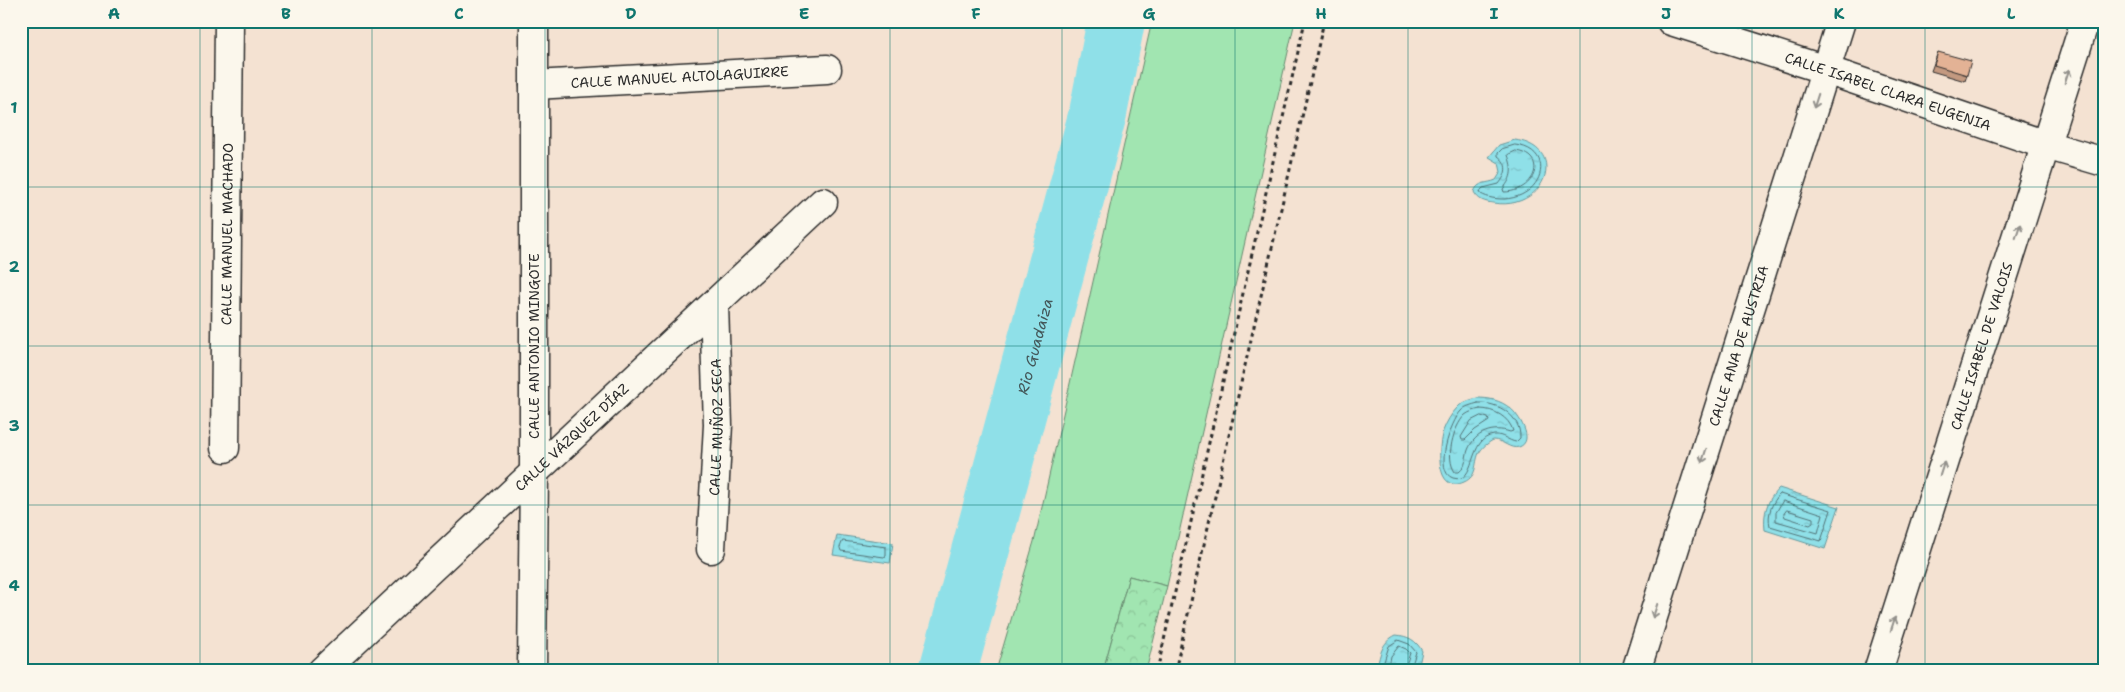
<svg xmlns="http://www.w3.org/2000/svg" width="2125" height="692" font-family="'Shantell Sans',sans-serif">
<defs>
<pattern id="park-crowns" width="20" height="18" patternUnits="userSpaceOnUse" patternTransform="scale(1.25)"><rect width="20" height="18" fill="#a1e5b1"/><path d="M2 6a3 3 0 1 1 6 0M12 15a3 3 0 1 1 6 0" fill="none" stroke="#8bc598"/></pattern>
<pattern id="water-ripples" width="26" height="14" patternUnits="userSpaceOnUse" patternTransform="scale(1.25)"><rect width="26" height="14" fill="#8fe0e8"/><path d="M2 4q2-2 4 0t4 0M15 11q2-2 4 0t4 0" fill="none" stroke="#7cc0c7"/></pattern>
</defs>
<rect width="100%" height="100%" fill="#f4e2d2"/>
<filter id="ink" filterUnits="userSpaceOnUse"><feTurbulence type="fractalNoise" baseFrequency=".02" numOctaves="2"/><feDisplacementMap in="SourceGraphic" scale="10" xChannelSelector="R" yChannelSelector="G"/><feConvolveMatrix kernelMatrix="1 2 1 2 8 2 1 2 1" color-interpolation-filters="sRGB"/></filter>
<g filter="url(#ink)">
<polygon fill="#a1e5b1" stroke="#66886e" points="1152,21 1295,21 1167,586 1129,576 1103,671 996,671 1035,538"/>
<polygon fill="url(#park-crowns)" stroke="#66886e" points="1129,576 1167,586 1146,671 1103,671"/>
<g fill="url(#water-ripples)" stroke="#67989c">
<path d="M1515,140C1570,148 1545,212 1493,203C1485,202 1478,200 1474,192C1478,181 1487,184 1496,180L1501,172L1499,163L1489,157L1499,145Z"/>
<path d="M1477,398C1489,398 1500,400 1510,408C1518,414 1536,441 1519,447C1510,450 1503,440 1493,440C1488,443 1482,447 1479,453C1474,464 1478,476 1464,482C1435,495 1438,446 1443,431C1446,423 1451,414 1457,408C1462,402 1470,400 1477,398Z"/>
<path d="M1779,488L1839,507L1825,549L1765,530C1763,513 1767,500 1779,488Z"/>
<polygon points="837,535 893,543 890,563 833,555"/>
<path d="M1396,635C1408,636 1416,640 1422,651L1419,665L1414,671H1376C1380,656 1381,642 1396,635Z"/>
</g>
<g fill="none" stroke-linecap="round" stroke-linejoin="round">
<g stroke="#537377" stroke-width="1">
<path d="M1515,145C1556,149 1545,197 1504,199C1496,199 1488,198 1481,194L1480,191L1483,188L1499,184C1507,174 1509,164 1498,156V153L1502,149Z"/>
<path d="M1516,151C1549,156 1535,192 1504,192L1503,189C1513,177 1513,169 1508,155Z"/>
<path d="M1478,403C1498,402 1521,416 1520,438L1516,442C1508,441 1503,434 1494,435C1467,438 1477,485 1453,478C1433,472 1451,421 1461,411C1465,406 1472,405 1478,403Z"/>
<path d="M1480,409C1494,409 1509,417 1513,431L1510,432C1493,426 1475,432 1468,450C1465,458 1467,466 1459,472H1455C1445,458 1453,427 1465,415C1469,412 1475,410 1480,409Z"/>
<polygon points="1481,416 1488,418 1489,421 1475,430 1465,440 1462,440 1461,437 1471,421"/>
<path d="M1780,494L1831,510L1821,541L1770,526C1767,514 1772,502 1780,494Z"/>
<polygon points="1783,501 1823,514 1818,533 1776,521 1776,513"/>
<polygon points="1787,510 1813,518 1813,523 1810,525 1785,517 1784,514"/>
<polygon points="843,541 886,547 886,556 884,557 841,551 840,548"/>
<polyline points="1381,671 1389,646 1398,640 1409,644 1416,652 1410,671"/>
<polyline points="1388,671 1391,656 1399,646 1406,649 1410,653 1404,671"/>
</g>
<path stroke="#8fe0e8" stroke-width="58" id="s1" d="M948,671L1098,113L1116,21"/>
<g stroke="#2b2b2b" stroke-width="31">
<g id="street">
<path id="s2" d="M1671,21L1826,70L2046,145L2104,162"/>
<path id="s3" d="M534,85L827,69"/>
<path id="s4" d="M225,448L229,21"/>
<path id="s5" d="M711,549L718,425L714,305"/>
<path id="s6" d="M322,671L823,202"/>
<polyline points="532,671 534,470 534,21"/>
<path id="s7" d="M1636,671L1841,21"/>
<path id="s8" d="M1878,671L2085,21"/>
</g>
</g>
<g stroke="#2b2b2b" stroke-width="3" stroke-dasharray="4 4" stroke-linecap="butt">
<polyline points="1157,671 1305,21"/>
<polyline points="1175,671 1324,21"/>
</g>
<use href="#street" stroke="#fbf7ec" stroke-width="28"/>
</g>
<polygon fill="#c39980" stroke="#2b2b2b" points="1938,52 1967,75 1965,81 1931,71"/>
<polygon fill="#e3b295" stroke="#2b2b2b" points="1938,52 1971,61 1967,75 1934,65"/>
<defs><path id="oneway-shaft" d="M-6 0H5M1.5-3L5.5 0L1.5 3" fill="none" stroke-width="1.6" stroke-linecap="round" stroke-linejoin="round" transform="scale(1.25)"/></defs>
<g stroke="#93918c">
<use href="#oneway-shaft" transform="translate(2067 76) rotate(-72)"/>
<use href="#oneway-shaft" transform="translate(1816 101) rotate(108)"/>
<use href="#oneway-shaft" transform="translate(2018 231) rotate(-72)"/>
<use href="#oneway-shaft" transform="translate(1704 456) rotate(108)"/>
<use href="#oneway-shaft" transform="translate(1942 469) rotate(-72)"/>
<use href="#oneway-shaft" transform="translate(1655 611) rotate(108)"/>
<use href="#oneway-shaft" transform="translate(1893 624) rotate(-72)"/>
</g>
</g>
<path fill="none" stroke="#0f766e" stroke-width="1" stroke-opacity="0.55" d="M200,21V671M372,21V671M545,21V671M718,21V671M890,21V671M1062,21V671M1235,21V671M1408,21V671M1580,21V671M1752,21V671M1925,21V671M21,187H2104M21,346H2104M21,505H2104"/>
<g text-anchor="middle" stroke-width="5" stroke-linejoin="round" paint-order="stroke">
<g font-size="14" fill="#2b2b2b" stroke="#fbf7ec">
<text dy="5" stroke="none"><textPath href="#s3" startOffset="146">CALLE MANUEL ALTOLAGUIRRE</textPath></text>
<text dy="5" stroke="none"><textPath href="#s2" startOffset="228">CALLE ISABEL CLARA EUGENIA</textPath></text>
<text dy="5" stroke="none"><textPath href="#s4" startOffset="214">CALLE MANUEL MACHADO</textPath></text>
<text transform="translate(534 346) rotate(-90)" y="5">CALLE ANTONIO MINGOTE</text>
<text dy="5" stroke="none"><textPath href="#s7" startOffset="341">CALLE ANA DE AUSTRIA</textPath></text>
<text dy="5" stroke="none"><textPath href="#s8" startOffset="341">CALLE ISABEL DE VALOIS</textPath></text>
<text dy="5" stroke="none"><textPath href="#s5" startOffset="122">CALLE MUÑOZ SECA</textPath></text>
<text dy="5" stroke="none"><textPath href="#s6" startOffset="342">CALLE VÁZQUEZ DÍAZ</textPath></text>
</g>
<g font-size="15" font-style="italic" fill="#44585a" stroke="#fbf7ec">
<text dy="5" stroke="none"><textPath href="#s1" startOffset="336">Rio Guadaiza</textPath></text>
</g>
</g>
<rect width="2125" height="692" fill="none" stroke="#fbf7ec" stroke-width="55"/>
<rect x="28" y="28" width="2070" height="636" fill="none" stroke="#0f766e" stroke-width="2"/>
<g font-size="16" text-anchor="middle" font-weight="bold" fill="#0f766e">
<text x="114" y="19">A</text>
<text x="286" y="19">B</text>
<text x="459" y="19">C</text>
<text x="631" y="19">D</text>
<text x="804" y="19">E</text>
<text x="976" y="19">F</text>
<text x="1149" y="19">G</text>
<text x="1321" y="19">H</text>
<text x="1494" y="19">I</text>
<text x="1666" y="19">J</text>
<text x="1839" y="19">K</text>
<text x="2011" y="19">L</text>
<text x="14" y="113">1</text>
<text x="14" y="272">2</text>
<text x="14" y="431">3</text>
<text x="14" y="591">4</text>
</g>
</svg>
